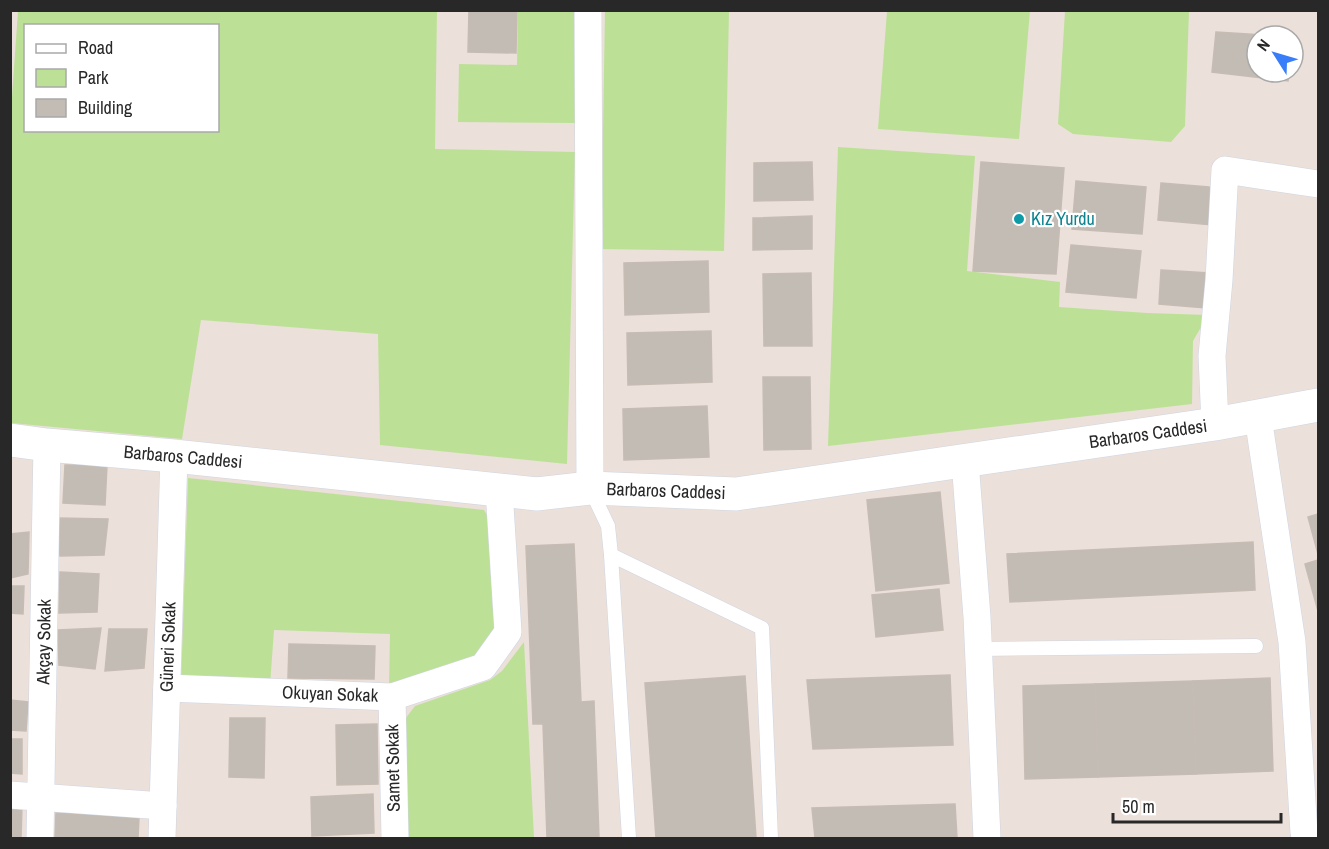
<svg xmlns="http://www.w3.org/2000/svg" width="1329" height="849" font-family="'Archivo Narrow',sans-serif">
<rect width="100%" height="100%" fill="#ebe0da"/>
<g fill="#bce196" fill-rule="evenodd">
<path d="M18,11H437L435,149L575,152L567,464L380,445L378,334L201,320L182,439L11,423L10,125ZM26,26H218V130H26Z"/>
<polygon points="518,11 577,11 575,123 458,122 459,64 517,65"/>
<polygon points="605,11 729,11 724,251 601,249"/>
<polygon points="887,11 1030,11 1019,139 878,129"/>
<polygon points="1065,11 1189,11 1185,126 1171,142 1073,134 1058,124"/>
<polygon points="838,147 975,156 967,271 1060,282 1059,307 1147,313 1208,315 1193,341 1192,404 828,446"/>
<polygon points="188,478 484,510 494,528 498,633 482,656 389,688 390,634 274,630 270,685 181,682"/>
<polygon points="524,642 534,838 405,838 399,727 415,706 490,680 502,671"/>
</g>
<g fill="#c2bcb5" stroke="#c6bcb4" stroke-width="1.5">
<polygon points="469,10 517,10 516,53 468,52"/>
<polygon points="1216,32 1279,36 1257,36 1257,72 1289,72 1288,81 1212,72"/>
<polygon points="812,162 813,200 754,201 754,163"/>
<polygon points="981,162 1064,168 1056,274 973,271"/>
<polygon points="1076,181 1146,187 1142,234 1072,229"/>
<polygon points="1161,183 1209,187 1216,194 1213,225 1158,220"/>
<polygon points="812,216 812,249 753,250 753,218"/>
<polygon points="1071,245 1141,251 1136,298 1066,292"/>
<polygon points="708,261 709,312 625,315 624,263"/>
<polygon points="1161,270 1209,273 1206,308 1159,304"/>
<polygon points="811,273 812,346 764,346 763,274"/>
<polygon points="711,331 712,382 628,385 627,333"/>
<polygon points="763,377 810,377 811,449 764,450"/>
<polygon points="707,406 709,457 624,460 623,409"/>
<polygon points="65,465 107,465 105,505 63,503"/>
<polygon points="940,492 949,583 876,591 867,500"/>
<polygon points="1318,514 1318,554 1308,517"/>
<polygon points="57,518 108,519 104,555 60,556"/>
<polygon points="29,532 28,574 10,578 10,534"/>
<polygon points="1253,542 1255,590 1010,602 1007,554"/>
<polygon points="574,544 581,702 594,701 599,838 547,838 543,724 533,724 526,546"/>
<polygon points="1318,560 1318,611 1305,564"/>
<polygon points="60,572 99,574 97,612 59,613"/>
<polygon points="10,586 24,586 23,614 10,613"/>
<polygon points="939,589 943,630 876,637 872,595"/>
<polygon points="101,628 95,669 59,665 58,630"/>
<polygon points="109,629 147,629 144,668 105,671"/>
<polygon points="289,644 375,646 374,679 288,678"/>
<polygon points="950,675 953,745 813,749 807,680"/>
<polygon points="745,676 756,838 656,838 645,683"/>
<polygon points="1270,678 1273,771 1196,774 1193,681"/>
<polygon points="1193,681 1196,774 1098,777 1095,684"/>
<polygon points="1095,684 1098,777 1025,779 1023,686"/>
<polygon points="10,700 28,702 26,731 10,730"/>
<polygon points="230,718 265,718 264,778 229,777"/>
<polygon points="377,724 378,784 337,785 336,725"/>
<polygon points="10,739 22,739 22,774 10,773"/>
<polygon points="373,794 374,833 312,836 311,797"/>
<polygon points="10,804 22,804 21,838 10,838"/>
<polygon points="955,804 957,838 815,838 812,808"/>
<polygon points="56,813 139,817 138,838 55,838"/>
</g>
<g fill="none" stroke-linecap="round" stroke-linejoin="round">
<g stroke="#cfd5e1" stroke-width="15">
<g id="service">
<polyline points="590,488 608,526 611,555 629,838"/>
<polyline points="611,555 762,628 771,838"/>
<polyline points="978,649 1256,646"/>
</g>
</g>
<g stroke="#cfd5e1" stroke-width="28">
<g id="minor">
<polyline points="588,10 590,488"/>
<polyline points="1258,417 1292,642 1304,833 1308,838"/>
<polyline points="1215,424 1212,356 1219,280 1225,170 1318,184"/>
<polyline points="965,461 977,617 987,838"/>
<polyline points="167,688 392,697 483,667 508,632 499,490"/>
<polyline points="392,697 395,838"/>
<polyline points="10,795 163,806"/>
<polyline points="40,838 47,445"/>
<polyline points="162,838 174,456"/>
</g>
</g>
<g stroke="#cfd5e1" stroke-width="34">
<polyline id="tertiary" points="10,440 47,445 174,456 537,494 590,488 736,494 1215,424 1318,405"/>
</g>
<use href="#service" stroke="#fff" stroke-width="14"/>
<use href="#minor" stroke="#fff" stroke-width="27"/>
<use href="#tertiary" stroke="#fff" stroke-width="33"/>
</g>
<circle fill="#0f9aa8" stroke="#fff" stroke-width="2" cx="1019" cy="219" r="6"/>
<g text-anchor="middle" stroke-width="4.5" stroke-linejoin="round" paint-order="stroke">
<g font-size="18" fill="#0d838f" stroke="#fff" text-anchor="start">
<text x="1031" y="225">Kız Yurdu</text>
</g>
<g font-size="18" fill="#282828" stroke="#fff">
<text transform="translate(1148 434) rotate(-8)" y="6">Barbaros Caddesi</text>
<text transform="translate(183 457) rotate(5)" y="6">Barbaros Caddesi</text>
<text transform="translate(666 491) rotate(2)" y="6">Barbaros Caddesi</text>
<text transform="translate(44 642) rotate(-89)" y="6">Akçay Sokak</text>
<text transform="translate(168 647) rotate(-88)" y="6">Güneri Sokak</text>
<text transform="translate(330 694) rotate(2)" y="6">Okuyan Sokak</text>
<text transform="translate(393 768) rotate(-91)" y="6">Samet Sokak</text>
</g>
</g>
<rect width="1329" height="849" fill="none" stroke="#282828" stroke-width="24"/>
<rect x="24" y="24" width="195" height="108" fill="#ffffff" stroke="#a9a9a9" stroke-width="1.5"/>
<rect x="36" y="44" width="30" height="9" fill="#ffffff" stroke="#a9a9a9" stroke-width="1.5"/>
<text x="78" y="54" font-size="18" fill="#282828">Road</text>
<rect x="36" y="69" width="30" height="18" fill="#bce196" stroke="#a9a9a9" stroke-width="1.5"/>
<text x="78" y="84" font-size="18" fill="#282828">Park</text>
<rect x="36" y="99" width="30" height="18" fill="#c2bcb5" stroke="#a9a9a9" stroke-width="1.5"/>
<text x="78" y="114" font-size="18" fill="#282828">Building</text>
<g transform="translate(1275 54) rotate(307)"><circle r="28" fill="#ffffff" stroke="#a9a9a9" stroke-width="1.5"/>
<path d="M0-4.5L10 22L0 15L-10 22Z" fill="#397df8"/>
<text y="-9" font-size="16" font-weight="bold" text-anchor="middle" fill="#282828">N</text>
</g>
<path d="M1113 813v9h168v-9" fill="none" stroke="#282828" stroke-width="3"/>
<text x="1122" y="813" font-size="18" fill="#282828" stroke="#ffffff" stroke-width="4.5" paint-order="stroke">50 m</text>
</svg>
